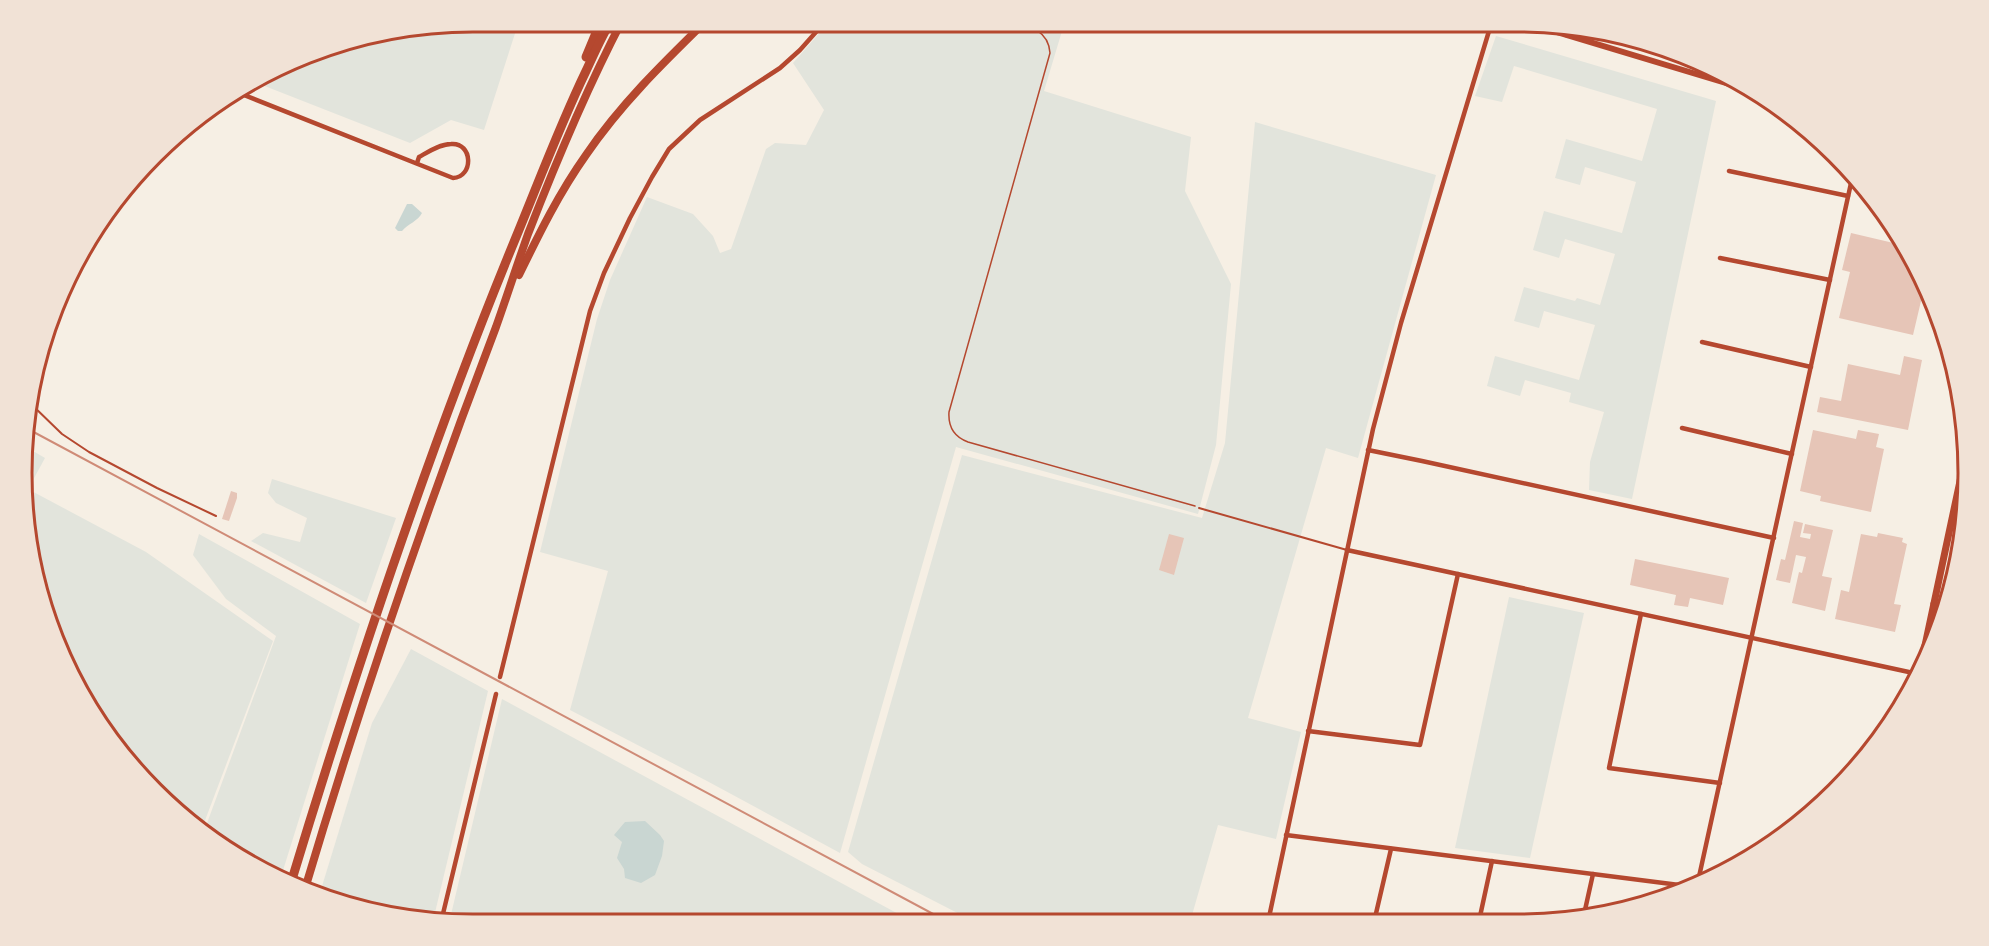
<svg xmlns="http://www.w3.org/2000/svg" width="1989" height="946" font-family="Literata,serif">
<rect width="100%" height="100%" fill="#f6efe4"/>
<g fill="#e2e4dc">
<polygon points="473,21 519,21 484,130 451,120 410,143 257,83 327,45"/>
<polygon points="830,21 1065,21 1044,91 1191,137 1185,191 1231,284 1216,445 1198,514 956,447 840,853 707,781 570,710 608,571 540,552 597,319 610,280 647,197 693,214 713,236 720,253 731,249 766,149 775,143 806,145 824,110 793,63"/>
<polygon points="1496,36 1716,101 1632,499 1589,490 1590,462 1604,412 1569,402 1571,393 1525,380 1520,396 1487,386 1495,356 1579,380 1595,325 1544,311 1539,328 1514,321 1524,287 1575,301 1577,298 1600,305 1615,254 1565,239 1559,258 1533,250 1544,211 1622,233 1636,182 1585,167 1580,185 1555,178 1566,139 1642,161 1657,109 1514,66 1502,102 1475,96"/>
<polygon points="1255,122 1436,175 1358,458 1326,448 1248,718 1301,732 1276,839 1218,825 1190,922 977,923 862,864 848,852 962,455 1202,518 1225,443"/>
<polygon points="28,448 45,458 33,480 27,477"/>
<polygon points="272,479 396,518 366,603 251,541 263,533 300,542 307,518 276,503 268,493"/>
<polygon points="26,488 146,552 273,641 201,831 154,793 68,673 25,532"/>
<polygon points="199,534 360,624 280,880 222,849 203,834 276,636 226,599 193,555"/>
<polygon points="1509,597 1584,613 1530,858 1455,848"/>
<polygon points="411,649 488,691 433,921 384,916 319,896 372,723"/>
<polygon points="502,699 915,923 473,925 449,923"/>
</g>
<g fill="#c9d6d2">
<path d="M407,204H412L422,213C418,221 408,224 402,231H398L395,228Z"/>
<polygon points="645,821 660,835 664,841 662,856 655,875 641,883 625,878 624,869 617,858 622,842 614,835 625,822"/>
</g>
<g fill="#e6c5b7">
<polygon points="1851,233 1902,245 1903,242 1925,284 1913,335 1839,318 1850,272 1842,270"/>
<polygon points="1904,356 1922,360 1908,430 1817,412 1820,397 1841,401 1848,364 1900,375"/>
<polygon points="1813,430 1856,439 1858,430 1879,434 1876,447 1884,449 1871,512 1820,501 1821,496 1800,491"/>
<polygon points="231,491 237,493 237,498 229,521 222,519"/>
<polygon points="1794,521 1803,523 1800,537 1810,539 1811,534 1803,533 1805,524 1833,530 1822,576 1832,578 1825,611 1792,603 1799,572 1802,573 1806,557 1796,555 1790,583 1776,580 1781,559 1785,560"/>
<polygon points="1878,533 1903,538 1902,542 1907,544 1894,604 1901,605 1895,632 1835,619 1841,590 1849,592 1861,534 1877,537"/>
<polygon points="1169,534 1184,538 1174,575 1159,570"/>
<polygon points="1635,559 1729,578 1723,605 1690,598 1688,607 1674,605 1676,595 1630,585"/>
</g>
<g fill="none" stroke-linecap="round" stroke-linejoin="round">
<path stroke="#b5482f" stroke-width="1.5" d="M1005,21C1025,26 1048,27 1050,53L949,412C948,427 954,437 968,442L1195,506"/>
<g stroke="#b5482f" stroke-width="2">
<polyline points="29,402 62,434 89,452 157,488 216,516"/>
<polyline points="1199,508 1347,550"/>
</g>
<g stroke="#b5482f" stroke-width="4.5">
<polyline points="1566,35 1569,26"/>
<path d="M239,93L453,178C474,177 473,142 451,144C440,144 428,152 419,157L417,163"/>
<polyline points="1729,171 1848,196"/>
<polyline points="1720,258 1830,280"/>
<polyline points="1702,342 1811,367"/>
<polyline points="1682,428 1792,454"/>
<polyline points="1368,450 1422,461 1774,538"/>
<polyline points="1347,550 1918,674"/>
<polyline points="1641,614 1609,768 1720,783"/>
<polyline points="500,677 590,311 604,273 630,218 652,177 669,149 700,120 780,68 800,50 816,32 823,21"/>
<polyline points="1308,731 1420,745 1458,574"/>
<polyline points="1286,835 1695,887"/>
<polyline points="1697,886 1853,174"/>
<polyline points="1583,919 1593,874"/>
<polyline points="1479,921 1492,861"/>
<polyline points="441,922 496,694"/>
<polyline points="1268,922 1373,429 1401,323 1492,21"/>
<polyline points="1374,922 1391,849"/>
</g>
<polyline stroke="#b5482f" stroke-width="6" points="1520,21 1759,93"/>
<g stroke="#b5482f" stroke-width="7">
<polyline points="1931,651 1938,615 1934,604"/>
<polyline points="1920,669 1966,453"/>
</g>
<g stroke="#b5482f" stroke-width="8">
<path d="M519,275C539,234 559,193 586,155C620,105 663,63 706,21"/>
<path d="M304,892C361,701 425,513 496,327C507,296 517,265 528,234C556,162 586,90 622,21"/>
</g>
<g stroke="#b5482f" stroke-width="9">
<polyline points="586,57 601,21"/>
<path d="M290,886C356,668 428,451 514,242C538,184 559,127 586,71C594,54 601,37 611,21"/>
</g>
<polyline stroke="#cf8b77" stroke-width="2" points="28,429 950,923"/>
</g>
<path d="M0 0H1989V946H0ZM473 32H1517A441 441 0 0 1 1958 473V473A441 441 0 0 1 1517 914H473A441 441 0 0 1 32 473V473A441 441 0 0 1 473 32Z" fill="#f1e2d6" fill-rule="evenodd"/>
<path fill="none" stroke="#b5482f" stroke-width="3" d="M473 32H1517A441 441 0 0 1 1958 473V473A441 441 0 0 1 1517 914H473A441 441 0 0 1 32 473V473A441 441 0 0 1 473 32Z"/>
</svg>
